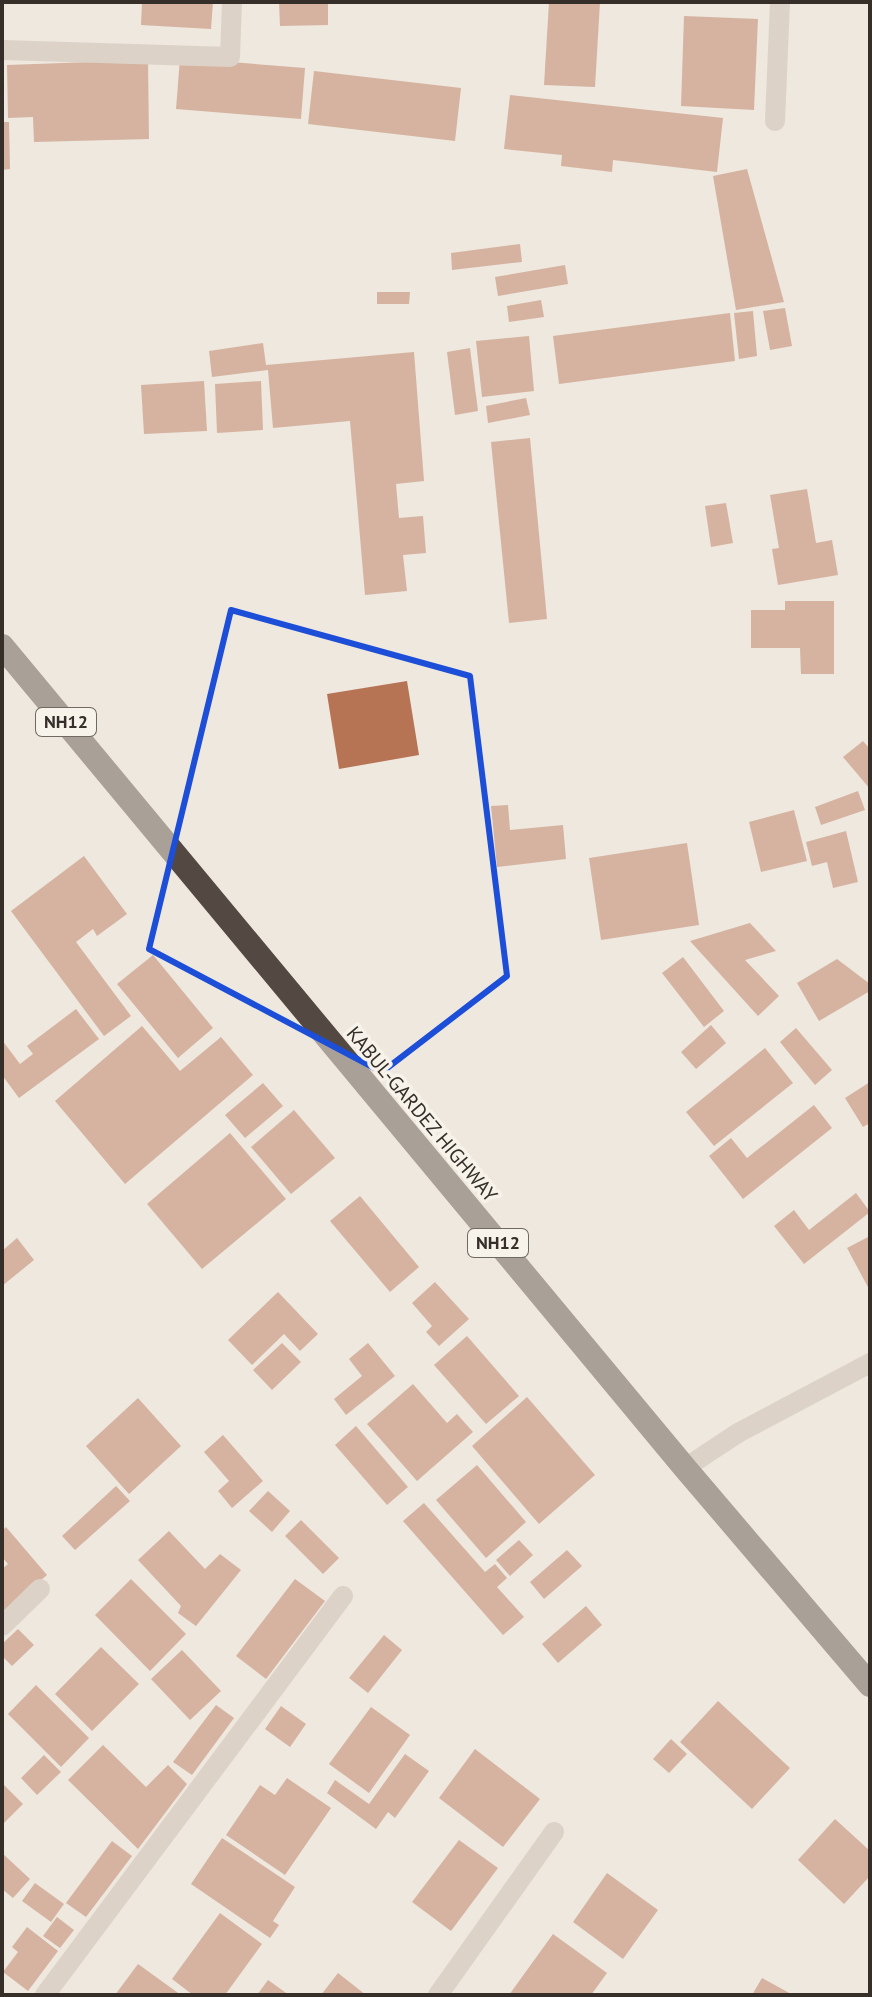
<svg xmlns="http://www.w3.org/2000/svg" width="872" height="1997" font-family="'PT Sans',sans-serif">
<rect width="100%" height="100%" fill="#efe8de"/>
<g fill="#b67455">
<polygon points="142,2 213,2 211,29 141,25"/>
<polygon points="279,2 328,2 328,25 280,26"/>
<polygon points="549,2 600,2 595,87 544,85"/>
<polygon points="684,16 758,19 754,110 681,106"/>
<polygon points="180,58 305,68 301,119 176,109"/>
<polygon points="148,60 149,139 34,142 33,117 8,118 7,65"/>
<polygon points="314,71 461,88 455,141 308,124"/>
<polygon points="510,95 723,118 717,172 613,160 612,172 561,166 562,155 504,149"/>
<polygon points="2,122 9,122 10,169 2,170"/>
<polygon points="747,169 784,302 736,310 713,176"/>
<polygon points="520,244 522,262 452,270 451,253"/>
<polygon points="565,265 568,284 498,296 495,277"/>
<polygon points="377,292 410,292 409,304 377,304"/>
<polygon points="541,300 544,317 509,322 507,306"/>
<polygon points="785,308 792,346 770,350 763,311"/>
<polygon points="753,311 757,356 739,359 734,313"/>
<polygon points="730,313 735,361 559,384 553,336"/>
<polygon points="529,336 534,391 482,397 476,341"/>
<polygon points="263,343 266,365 414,352 424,481 396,484 399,518 423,516 426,553 403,555 407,591 365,595 350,421 273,428 268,370 212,377 209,351"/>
<polygon points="470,348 478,411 455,415 447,352"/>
<polygon points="204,381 207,431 144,434 141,385"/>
<polygon points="261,381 263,430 217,433 215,384"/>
<polygon points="526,398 530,415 488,423 486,406"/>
<polygon points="530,438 547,619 509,623 491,442"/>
<polygon points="807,489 816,543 832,540 838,575 778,585 772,549 779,548 770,495"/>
<polygon points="726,503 733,543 711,547 705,506"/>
<polygon points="785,601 834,601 834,674 801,674 800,648 751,648 751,610 785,610"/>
<polygon points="407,681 419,755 339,769 327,694"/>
<polygon points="863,741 870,749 870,789 843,757"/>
<polygon points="858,791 865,810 821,825 815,807"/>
<polygon points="508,805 510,830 563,825 566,859 497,867 491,806"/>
<polygon points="794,810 807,861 761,872 749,822"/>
<polygon points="846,831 858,882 833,888 827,862 812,866 806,842"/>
<polygon points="687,843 699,925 601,940 589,858"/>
<polygon points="84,856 127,914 97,936 93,929 76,942 131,1016 104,1036 11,911"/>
<polygon points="750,923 776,951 745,960 779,996 758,1016 690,941"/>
<polygon points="153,955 213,1028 178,1058 117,984"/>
<polygon points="683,957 724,1011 704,1027 662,973"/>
<polygon points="837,959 870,984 870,991 819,1021 797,983"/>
<polygon points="76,1009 99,1039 19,1098 2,1075 2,1040 20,1064 33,1054 27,1046"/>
<polygon points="711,1025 726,1043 696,1069 681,1052"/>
<polygon points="142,1026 180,1071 221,1037 253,1075 125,1184 55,1101"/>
<polygon points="796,1028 832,1070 815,1085 780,1042"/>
<polygon points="765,1048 793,1083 714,1146 686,1112"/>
<polygon points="870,1082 870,1123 863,1127 845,1098"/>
<polygon points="263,1083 283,1106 245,1138 225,1115"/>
<polygon points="814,1105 832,1128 743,1199 709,1156 731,1138 747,1158"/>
<polygon points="294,1110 335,1158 291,1194 251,1147"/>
<polygon points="230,1133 286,1199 202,1269 147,1204"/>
<polygon points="856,1193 870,1212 804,1264 774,1226 794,1210 809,1230"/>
<polygon points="360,1196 419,1267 390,1292 330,1221"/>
<polygon points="870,1236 870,1291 847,1248"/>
<polygon points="17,1238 34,1260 2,1286 2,1251"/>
<polygon points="435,1282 469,1319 439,1346 426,1332 432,1326 412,1303"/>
<polygon points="278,1292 318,1334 300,1351 284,1334 252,1365 228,1340"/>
<polygon points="467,1336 519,1396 486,1424 434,1365"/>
<polygon points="282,1343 301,1362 272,1390 253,1370"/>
<polygon points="368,1343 395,1376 346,1415 334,1399 362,1376 349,1359"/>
<polygon points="413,1384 447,1423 457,1414 473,1432 417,1481 367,1424"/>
<polygon points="527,1397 595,1475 539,1524 472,1446"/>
<polygon points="138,1398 181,1446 129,1494 86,1446"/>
<polygon points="356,1426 408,1487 387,1505 335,1445"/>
<polygon points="223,1435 263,1481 232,1508 218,1491 229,1481 204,1452"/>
<polygon points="477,1465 526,1522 486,1558 436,1500"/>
<polygon points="116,1486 130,1501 75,1550 62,1536"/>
<polygon points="268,1491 290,1511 272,1532 249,1511"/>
<polygon points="424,1503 485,1572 495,1564 507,1578 497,1587 524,1617 503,1635 403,1521"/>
<polygon points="301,1520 339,1558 323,1574 285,1536"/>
<polygon points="6,1527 47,1575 2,1613 2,1569 8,1564 2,1557 2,1531"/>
<polygon points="169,1531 205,1569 220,1554 241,1570 196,1626 178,1613 181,1606 138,1560"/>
<polygon points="519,1540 533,1555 510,1576 496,1560"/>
<polygon points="567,1550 582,1566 544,1599 530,1582"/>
<polygon points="131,1579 186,1634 150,1671 95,1615"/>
<polygon points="295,1579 325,1601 266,1679 236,1656"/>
<polygon points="586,1606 602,1625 558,1663 542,1644"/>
<polygon points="18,1629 34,1645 12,1666 2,1656 2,1644"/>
<polygon points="384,1635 402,1650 368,1693 349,1678"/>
<polygon points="101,1647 139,1684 92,1731 55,1694"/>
<polygon points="182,1650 221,1691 190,1720 151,1679"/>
<polygon points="36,1685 89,1738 61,1767 8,1714"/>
<polygon points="718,1701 790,1768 752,1809 680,1742"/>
<polygon points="216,1705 234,1718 192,1775 173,1762"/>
<polygon points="281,1706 306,1724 290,1747 265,1729"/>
<polygon points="371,1707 410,1735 369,1793 329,1764"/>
<polygon points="671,1739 687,1754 669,1773 653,1759"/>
<polygon points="103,1745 146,1787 168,1765 187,1784 138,1849 68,1780"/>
<polygon points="475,1749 540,1799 503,1847 439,1798"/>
<polygon points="405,1754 429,1771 395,1818 388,1812 376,1829 327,1793 335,1780 369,1804"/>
<polygon points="44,1755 61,1772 37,1795 21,1778"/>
<polygon points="287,1778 331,1808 285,1875 226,1835 260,1785 275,1795"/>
<polygon points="2,1783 23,1804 2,1825"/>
<polygon points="835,1819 870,1851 870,1876 844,1904 798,1860"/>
<polygon points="222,1838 295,1887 273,1921 279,1925 270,1938 191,1884"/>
<polygon points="459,1840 498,1868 451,1931 412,1902"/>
<polygon points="112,1841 132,1856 86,1917 66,1903"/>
<polygon points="2,1853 30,1879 13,1898 2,1889"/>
<polygon points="607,1873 658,1910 623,1959 573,1922"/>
<polygon points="35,1883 64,1904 51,1922 22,1901"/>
<polygon points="220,1913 262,1944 225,1995 193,1995 172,1979"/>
<polygon points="57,1917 74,1930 60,1948 43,1936"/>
<polygon points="27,1927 58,1951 28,1991 3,1972 18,1952 12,1947"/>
<polygon points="553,1934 607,1973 591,1995 509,1995"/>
<polygon points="138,1964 181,1995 115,1995"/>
<polygon points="338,1973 366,1995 321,1995"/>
<polygon points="762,1978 793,1995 752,1995"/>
<polygon points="268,1980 289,1995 257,1995"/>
</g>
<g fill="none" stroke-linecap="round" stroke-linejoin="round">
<g stroke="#c6b9ab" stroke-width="20">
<polyline points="2,50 230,57 232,2"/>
<polyline points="775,121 780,2"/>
<polyline points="685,1468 738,1433 870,1363"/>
<polyline points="2,1626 40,1589"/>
<polyline points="45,1995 343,1596"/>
<polyline points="438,1995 554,1832"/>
</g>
<polyline stroke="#544942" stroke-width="24" points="2,646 685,1468 870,1685"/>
</g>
<path d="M0 0H872V1997H0ZM231,610L470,676L507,976L382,1072L149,949Z" fill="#efe8de" fill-opacity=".55" fill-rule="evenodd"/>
<path fill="none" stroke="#1d4ed8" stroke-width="6" stroke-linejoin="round" d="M231,610L470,676L507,976L382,1072L149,949Z"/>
<g text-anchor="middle" stroke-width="7" stroke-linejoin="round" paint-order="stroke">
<g fill="#f7f2ea" stroke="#6f6963" stroke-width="2">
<rect x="36" y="708" width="60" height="28" rx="6"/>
<rect x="468" y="1229" width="60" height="28" rx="6"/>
</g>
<g font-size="18" font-weight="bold" fill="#352e29">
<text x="66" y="728">NH12</text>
<text x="498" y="1249">NH12</text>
</g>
<g font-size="20" fill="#352e29" stroke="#f7f2ea">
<text transform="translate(422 1114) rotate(50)" y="7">KABUL-GARDEZ HIGHWAY</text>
</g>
</g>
<rect width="872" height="1997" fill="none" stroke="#352e29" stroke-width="8"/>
</svg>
